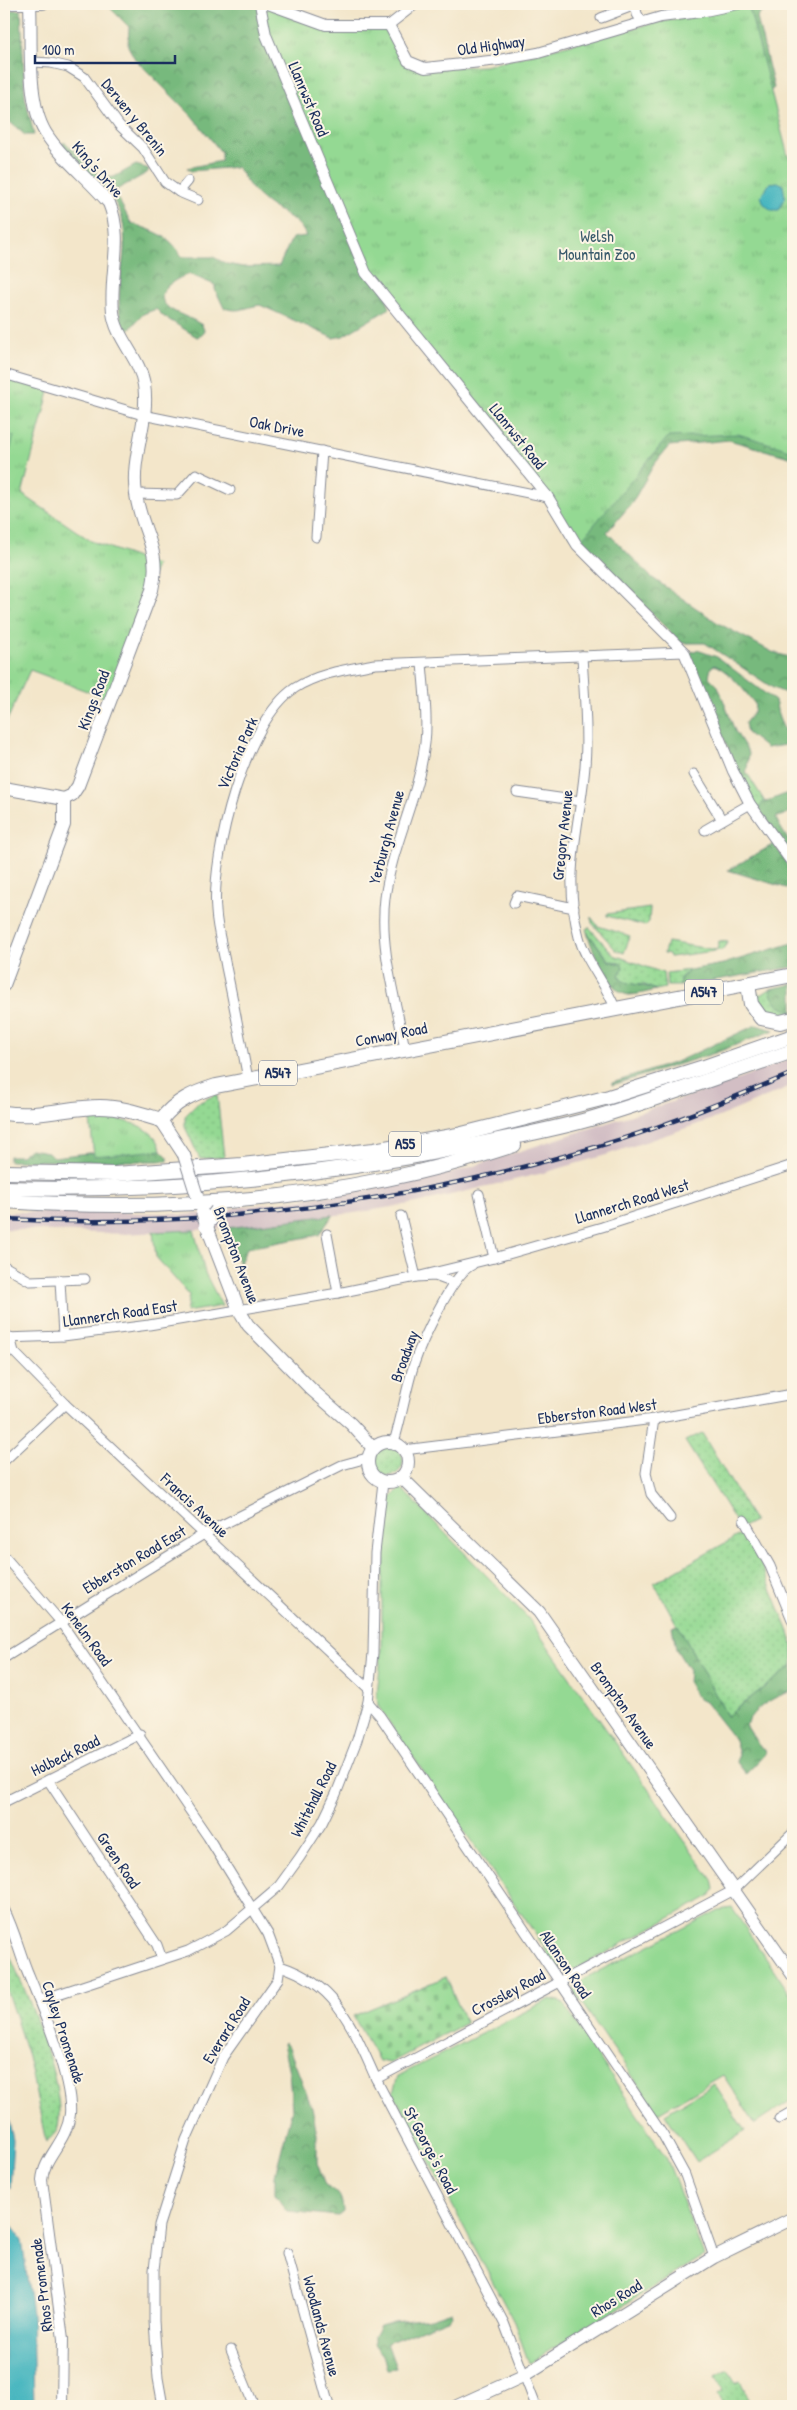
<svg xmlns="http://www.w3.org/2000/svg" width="797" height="2410" font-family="'Patrick Hand',sans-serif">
<defs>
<pattern id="grass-dots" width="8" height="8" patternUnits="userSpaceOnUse" patternTransform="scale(1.25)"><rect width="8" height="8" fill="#94d993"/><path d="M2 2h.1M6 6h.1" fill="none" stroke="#7fbb81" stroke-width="1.8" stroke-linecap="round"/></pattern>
<pattern id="forest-crowns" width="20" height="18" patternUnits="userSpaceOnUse" patternTransform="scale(1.25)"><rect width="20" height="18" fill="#77b97d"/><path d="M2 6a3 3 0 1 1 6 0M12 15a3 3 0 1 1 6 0" fill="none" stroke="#61976a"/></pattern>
<pattern id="cemetery-stones" width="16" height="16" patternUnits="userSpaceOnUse" patternTransform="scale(1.25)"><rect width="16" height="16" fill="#94d993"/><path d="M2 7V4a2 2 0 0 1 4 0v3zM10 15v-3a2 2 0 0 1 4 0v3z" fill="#7fbb81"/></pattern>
<pattern id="park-tufts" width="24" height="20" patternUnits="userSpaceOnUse" patternTransform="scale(1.25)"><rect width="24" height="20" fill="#94d993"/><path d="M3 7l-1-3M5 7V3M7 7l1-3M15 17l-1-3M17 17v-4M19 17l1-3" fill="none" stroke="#7fbb81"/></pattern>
</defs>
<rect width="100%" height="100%" fill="#fcf5e5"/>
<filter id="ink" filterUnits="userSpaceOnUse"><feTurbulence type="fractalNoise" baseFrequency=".02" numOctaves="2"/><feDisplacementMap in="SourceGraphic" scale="10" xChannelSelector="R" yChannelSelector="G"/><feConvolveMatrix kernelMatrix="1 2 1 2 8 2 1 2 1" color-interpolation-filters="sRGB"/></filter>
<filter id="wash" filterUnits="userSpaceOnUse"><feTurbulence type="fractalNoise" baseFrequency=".0096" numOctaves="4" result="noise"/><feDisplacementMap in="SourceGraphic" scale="20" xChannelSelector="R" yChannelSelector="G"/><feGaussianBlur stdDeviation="1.12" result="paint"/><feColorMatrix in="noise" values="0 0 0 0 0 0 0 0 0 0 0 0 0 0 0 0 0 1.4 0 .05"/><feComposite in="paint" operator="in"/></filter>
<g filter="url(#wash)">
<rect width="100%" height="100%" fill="#f3e6ca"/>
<polygon fill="#d2bec4" points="793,1057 793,1085 719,1117 606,1155 543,1173 417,1203 354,1213 227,1228 125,1234 4,1229 4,1212 171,1213 181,1215 223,1212 234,1208 362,1191 452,1173 730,1083"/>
<g fill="url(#grass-dots)" stroke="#588478">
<polygon points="747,773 765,802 758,809 740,778"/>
<polygon points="650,908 649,922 645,926 607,916 607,914"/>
<polygon points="591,917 598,926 630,936 624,953 616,950 592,923"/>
<polygon points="589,927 614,955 663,973 665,988 656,990 645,985 627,984 621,980 619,975 623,968 618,962 610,961 587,932 586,929"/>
<polygon points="719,941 728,942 722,950 670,957 669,954 664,953 667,942 717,950"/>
<polygon points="690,970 680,978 680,986 667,986 666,973"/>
<path d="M770,989L778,1004L793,1011V1013L788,1015H767C761,1008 754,1003 758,993L761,995Z"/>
<polygon points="217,1094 224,1157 200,1159 185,1127 185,1116 198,1103"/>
<polygon points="702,1433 754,1521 740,1528 685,1441"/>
<circle cx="388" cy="1461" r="15"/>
<polygon points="743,1533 761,1564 789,1632 793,1644 793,1665 727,1716 654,1583"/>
<path d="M4,1943C23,1984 67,2084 58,2127C57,2133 50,2138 46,2142L28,2056L4,1983Z"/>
<polygon points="728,2370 736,2383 740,2381 753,2406 723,2406 717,2395 723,2391 716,2377"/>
</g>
<g fill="url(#forest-crowns)" stroke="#49746e">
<path d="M106,4H260L390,308L343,336L333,338L260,305C245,307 241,313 224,308L215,289V285L189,274C175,279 149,293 170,309C179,315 192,318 202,325L204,330L202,335L197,337L163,316L156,309L143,314L126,333C108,296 132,257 122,218C114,187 73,168 62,143H66L102,178L114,177L136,165L149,169L147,173L114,191L131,223C155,232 169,234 182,257H213L227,264L243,267L279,266L292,238L306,236C299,217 274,211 261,198C251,190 244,177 237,167L191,171L187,168L221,161V152L192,116L135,59L128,46L129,27Z"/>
<polygon points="748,4 793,4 759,13 757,18 774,88 770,91"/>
<polygon points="4,10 21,10 25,97 34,135 25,135 4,117"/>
<polygon points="339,116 793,443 793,458 729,440 669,446 653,466 632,503 607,532 651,577 718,623 772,652 793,658 793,696 773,688 705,643 681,643 584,546 546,488"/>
<path d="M697,650L717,657L775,701C777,707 777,713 779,718C783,728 788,734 785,745L766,748L747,733L745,723L754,712L755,704C743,689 732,674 715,665L711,667L709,677L718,686L735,731L749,753L746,776L740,778L689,653Z"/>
<path d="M793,791V811L776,818C781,832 793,841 793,857L758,809L763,803Z"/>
<polygon points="774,844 793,871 793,890 728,870"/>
<path d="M587,932L609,961L622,964L623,968L619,975L621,980C632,986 644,984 656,990C647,992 637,995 629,995C608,993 592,949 587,932Z"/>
<polygon points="793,943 793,967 680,986 680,979 690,970 723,964"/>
<path d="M793,984V1011C781,1010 772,1001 770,989Z"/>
<polygon points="756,1025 774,1030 715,1053 612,1085 612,1083 676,1062"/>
<polygon points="133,1148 161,1150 168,1157 168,1161 9,1161 9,1156 21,1156 30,1149 48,1152 53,1157"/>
<polygon points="333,1215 319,1235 247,1248 239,1265 227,1228"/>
<path d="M678,1625L727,1716L793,1665V1691C776,1695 752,1709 746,1725L759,1746L764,1749L765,1754L746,1774L736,1761L739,1755L735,1740L705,1702L697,1698L688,1683L689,1670L676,1649L672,1626Z"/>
<path d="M284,2042L289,2048L312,2108L317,2134V2163L325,2185C339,2192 342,2196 343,2212L338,2216L288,2211L275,2194V2175L292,2109L289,2072L283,2044Z"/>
<polygon points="452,2311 453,2315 450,2318 387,2343 396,2368 387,2369 383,2355 374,2344 374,2336 380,2326 394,2322 431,2318"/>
</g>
<polygon fill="url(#cemetery-stones)" stroke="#588478" points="446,1977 466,2023 390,2063 379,2061 353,2016"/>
<g fill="url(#park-tufts)" stroke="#588478">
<polygon points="260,4 326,25 389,25 408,61 425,68 485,66 646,25 748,4 788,156 793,157 793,451 738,434 668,437 577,545 548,497 366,273 266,35"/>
<polygon points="4,374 50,388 22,494 91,541 156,565 111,700 30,670 4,727"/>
<path d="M106,1118C126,1120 157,1127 161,1150L94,1156L90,1120Z"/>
<polygon points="194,1230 205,1273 222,1306 186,1312 189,1295 156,1257 153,1232"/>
</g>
<g fill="#94d993" stroke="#588478">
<polygon points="4,433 14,436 5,468 4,467"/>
<polygon points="401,1488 528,1618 712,1880 714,1889 710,1896 576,1969 563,1970 552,1963 543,1945 378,1706 377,1695 382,1647 382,1583 391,1497"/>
<polygon points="732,1908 793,1998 793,2099 755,2124 723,2075 658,2113 574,1992 575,1986 583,1979 719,1910"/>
<polygon points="550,1999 562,2002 667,2159 704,2256 529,2363 514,2322 393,2093 398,2076"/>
<polygon points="714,2084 745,2131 696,2162 665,2114"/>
</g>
<g fill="#47b6bf" stroke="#31728e">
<polygon points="778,182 783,185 785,198 779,210 771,210 764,204 761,196 770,183"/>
<polygon points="4,2098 13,2140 10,2188 4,2190"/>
<polygon points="4,2215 22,2240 32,2313 34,2406 4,2406"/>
</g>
</g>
<g filter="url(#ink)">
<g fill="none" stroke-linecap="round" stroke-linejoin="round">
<g stroke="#878a94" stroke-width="11">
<g id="minor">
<polyline points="635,4 637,14 642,22"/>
<polyline points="601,18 635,5"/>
<polyline points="389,25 416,4"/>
<polyline points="33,62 51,63 68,67 84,77 119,125 143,148 165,182 179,192 198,200"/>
<polyline points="179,192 188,181"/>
<polyline points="4,374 143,415 548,497"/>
<polyline points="135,494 177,495 196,474 230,490"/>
<polyline points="316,537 322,451"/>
<path d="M582,656C584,692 588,730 585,766C580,827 562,874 579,937C586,963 606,983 615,1008"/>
<polyline points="694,774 722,820"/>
<polyline points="517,792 580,801"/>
<polyline points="705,830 750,804"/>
<polyline points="514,903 517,896 574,908"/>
<path d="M405,1049C396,1000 379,948 385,898C392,845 419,796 425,743C428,717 424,690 422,663"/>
<path d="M248,1079C241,1042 234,1004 226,967C223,949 217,930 216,911C211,854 245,721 295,688C318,673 349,669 375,664L684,652"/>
<polyline points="479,1194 494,1258"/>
<polyline points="401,1216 416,1277 494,1258 602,1227 793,1165"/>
<polyline points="327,1234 338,1293"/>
<polyline points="4,1266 30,1281 85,1279"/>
<polyline points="60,1280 63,1336"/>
<polyline points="10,1337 14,1352 65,1404 369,1689"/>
<polyline points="4,1338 63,1336 149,1325 338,1293 416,1277 435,1276 454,1283"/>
<polyline points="654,1419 646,1473 651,1494 670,1518"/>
<path d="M394,1442C402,1416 406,1389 414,1364C421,1343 453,1273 472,1265"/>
<polyline points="404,1450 654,1419 793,1394"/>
<polyline points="4,1461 65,1404"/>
<polyline points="744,1520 770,1566 793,1622"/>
<polyline points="4,1556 60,1621 208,1837 268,1934 280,1966 278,1979 223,2057 186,2140 159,2225 154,2270 154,2321 158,2378 163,2406"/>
<polyline points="4,1658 204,1534 342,1465 367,1458"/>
<polyline points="368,1702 380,1716 663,2135 685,2175 714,2257"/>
<polyline points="48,1780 157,1945 162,1959"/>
<polyline points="4,1802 140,1734"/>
<path d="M280,1966C337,1984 353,2028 376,2079L504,2323L536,2406"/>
<polyline points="40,2000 188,1951 226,1931 279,1886 300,1857 322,1823 336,1794 357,1740 368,1702 373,1653 375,1553 383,1482"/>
<polyline points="376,2079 734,1890 793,1833"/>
<polyline points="779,2119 793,2111"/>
<polyline points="287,2253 329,2406"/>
<polyline points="231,2350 254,2406"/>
</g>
</g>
<g stroke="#878a94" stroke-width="12">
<g id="tertiary">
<polyline points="10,4 43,4"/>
<polyline points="260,4 266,35 366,273 548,497 577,545 684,652 733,771 750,804 793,864"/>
<polyline points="268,4 326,25 389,25 408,61 425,68 499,60 538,53 661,17 700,12 738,4"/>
<path d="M4,1910C14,1930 19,1951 27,1971C41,2005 73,2079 70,2114C67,2142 44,2156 42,2180L63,2339L62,2406"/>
</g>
</g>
<g stroke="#878a94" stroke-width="14">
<g id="secondary">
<path d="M30,4C32,41 26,100 45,132C61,158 89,179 109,203C124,239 109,274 113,312C116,339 140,358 144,385C150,421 130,457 136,494C141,532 162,548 152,590L78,786L72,795L64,799"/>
<polyline points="4,788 64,799"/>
<polyline points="4,985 64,825 64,799"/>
<polyline points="161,1120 184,1155"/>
<polyline points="209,1232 239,1310 248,1325 312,1390 351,1424 373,1448"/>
<circle cx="388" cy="1462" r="20"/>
<polyline points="401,1477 539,1612 793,1975"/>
<polyline points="457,2406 523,2376 714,2257 793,2218"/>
</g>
</g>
<g stroke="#878a94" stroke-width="16">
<path id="primary" d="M4,1113C40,1118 67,1107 100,1107C121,1107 141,1114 161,1120C175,1101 194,1093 216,1086L793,975"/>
</g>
<g stroke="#878a94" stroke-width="16">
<g id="trunk">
<polyline points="748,984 751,1004 761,1018 780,1022 793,1019"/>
<polyline points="4,1172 115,1174 242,1165 374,1150 458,1135 609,1097 704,1067 793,1036"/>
<path d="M4,1188C158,1192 312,1178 463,1147C508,1138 554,1130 597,1117C663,1097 728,1073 793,1051"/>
<path d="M4,1201C175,1213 351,1199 514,1145"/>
</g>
</g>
<use href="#minor" stroke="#fff" stroke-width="9"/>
<use href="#tertiary" stroke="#fff" stroke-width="10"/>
<use href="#secondary" stroke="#fff" stroke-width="12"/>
<use href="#primary" stroke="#fff" stroke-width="14"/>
<use href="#trunk" stroke="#fff" stroke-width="14"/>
<g stroke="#1b2f5e" stroke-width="4.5">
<path id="rail" d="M4,1219C212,1230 424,1201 622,1139C681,1120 737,1096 793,1073"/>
</g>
<use href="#rail" stroke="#fcf5e5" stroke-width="2.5" stroke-dasharray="8" stroke-linecap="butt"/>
<g stroke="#878a94" stroke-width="14" stroke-linecap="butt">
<g id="secondary-bridge">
<polyline points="184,1155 197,1196"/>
<polyline points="202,1212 209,1232"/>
</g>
</g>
<g stroke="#878a94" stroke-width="16" stroke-linecap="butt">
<polyline id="trunk-bridge" points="206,1225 217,1211"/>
</g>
<use href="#secondary-bridge" stroke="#fff" stroke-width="12"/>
<use href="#trunk-bridge" stroke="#fff" stroke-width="14"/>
</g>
</g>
<g text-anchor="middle" stroke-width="4" stroke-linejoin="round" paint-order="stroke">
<g fill="#fcf5e5" stroke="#5e6a86" stroke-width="1">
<rect x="685" y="979.5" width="38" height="25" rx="4"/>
<rect x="259" y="1060.5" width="38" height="25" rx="4"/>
<rect x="389" y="1131.5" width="32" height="25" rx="4"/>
</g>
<g font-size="15" font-weight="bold" fill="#1b2f5e">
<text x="704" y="997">A547</text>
<text x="278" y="1078">A547</text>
<text x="405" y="1149">A55</text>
</g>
<g font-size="16" fill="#1b2f5e" stroke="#fcf5e5">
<text transform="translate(491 45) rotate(-8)" y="6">Old Highway</text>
<text transform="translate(309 99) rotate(67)" y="6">Llanrwst Road</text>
<text transform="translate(135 117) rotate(51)" y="6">Derwen y Brenin</text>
<text transform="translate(98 169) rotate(49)" y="6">King's Drive</text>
<text transform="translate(277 426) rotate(11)" y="6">Oak Drive</text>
<text transform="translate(518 436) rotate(51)" y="6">Llanrwst Road</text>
<text transform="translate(93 700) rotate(-69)" y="6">Kings Road</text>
<text transform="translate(237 753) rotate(-66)" y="6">Victoria Park</text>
<text transform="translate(562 835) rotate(-84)" y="6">Gregory Avenue</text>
<text transform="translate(386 837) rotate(-75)" y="6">Yerburgh Avenue</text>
<text transform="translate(391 1034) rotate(-11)" y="6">Conway Road</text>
<text transform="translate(632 1201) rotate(-17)" y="6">Llannerch Road West</text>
<text transform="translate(237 1255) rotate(69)" y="6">Brompton Avenue</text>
<text transform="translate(120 1313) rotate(-8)" y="6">Llannerch Road East</text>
<text transform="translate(404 1356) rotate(-70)" y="6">Broadway</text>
<text transform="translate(597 1411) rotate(-7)" y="6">Ebberston Road West</text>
<text transform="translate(195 1505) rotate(43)" y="6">Francis Avenue</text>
<text transform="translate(134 1559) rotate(-31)" y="6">Ebberston Road East</text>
<text transform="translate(87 1634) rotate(54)" y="6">Kenelm Road</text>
<text transform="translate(624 1705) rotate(55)" y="6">Brompton Avenue</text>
<text transform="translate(65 1755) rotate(-26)" y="6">Holbeck Road</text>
<text transform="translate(313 1799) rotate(-63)" y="6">Whitehall Road</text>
<text transform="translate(119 1860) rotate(56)" y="6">Green Road</text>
<text transform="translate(566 1964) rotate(56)" y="6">Allanson Road</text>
<text transform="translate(508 1992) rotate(-28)" y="6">Crossley Road</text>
<text transform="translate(226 2030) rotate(-58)" y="6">Everard Road</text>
<text transform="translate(64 2032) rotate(72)" y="6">Cayley Promenade</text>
<text transform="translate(431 2150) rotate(62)" y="6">St George's Road</text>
<text transform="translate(41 2285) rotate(-97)" y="6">Rhos Promenade</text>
<text transform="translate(616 2298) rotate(-32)" y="6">Rhos Road</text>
<text transform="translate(322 2326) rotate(75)" y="6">Woodlands Avenue</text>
</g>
<g font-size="16" fill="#395a6b" stroke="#fcf5e5">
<text x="597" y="242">Welsh<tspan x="597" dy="18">Mountain Zoo</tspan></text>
</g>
</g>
<rect width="797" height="2410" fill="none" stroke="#fcf5e5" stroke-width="20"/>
<path d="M35 55v8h140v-8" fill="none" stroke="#1b2f5e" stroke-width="2.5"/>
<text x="42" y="55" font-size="15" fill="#1b2f5e" stroke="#fcf5e5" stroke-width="4" paint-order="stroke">100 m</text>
</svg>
